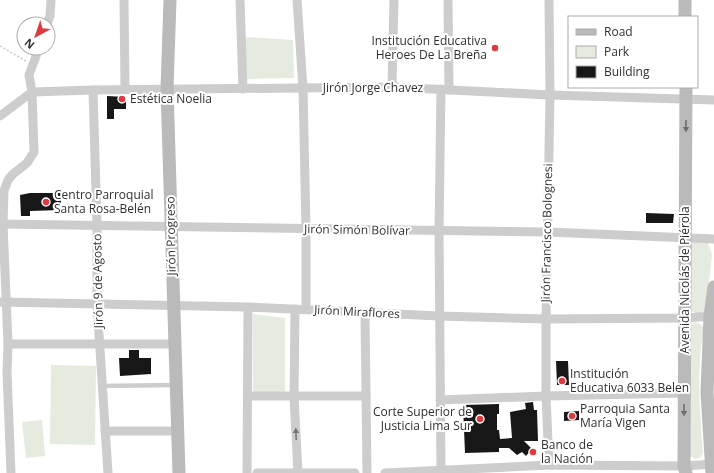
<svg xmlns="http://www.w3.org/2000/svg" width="714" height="473" font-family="'Open Sans',sans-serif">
<rect width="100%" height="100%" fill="#fff"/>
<g fill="#e5ecdf">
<polygon points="245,37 293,40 294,78 247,79"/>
<polygon points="694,242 708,243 712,255 706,309 705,312 698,314 690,311 691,245"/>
<polygon points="253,314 285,318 285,392 253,392"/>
<path d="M694,322L700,324L704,328C696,369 700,412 703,453L700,458L695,459L690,456V327Z"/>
<polygon points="51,365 96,366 95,445 50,444"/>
<polygon points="42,420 45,456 26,458 22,422"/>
</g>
<g fill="#171717">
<polygon points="107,96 126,97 126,109 114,109 114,119 107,119"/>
<polygon points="30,193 61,193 61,210 30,211 30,216 21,216 20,195"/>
<polygon points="646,213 674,214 673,223 646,223"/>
<polygon points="129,350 139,350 139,358 151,358 151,374 120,376 119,358 129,358"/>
<polygon points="556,361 568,361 569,385 557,385"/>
<polygon points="533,402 534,410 537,410 538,441 524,441 532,449 526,456 522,452 517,455 509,448 499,448 499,452 465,453 463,405 499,404 499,414 497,414 497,430 499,430 500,439 512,438 510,412 526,409 525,403"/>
<polygon points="579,411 579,420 564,421 564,412"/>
</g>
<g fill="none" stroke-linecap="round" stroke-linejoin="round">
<polyline stroke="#cdcdcd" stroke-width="1.5" stroke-dasharray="2 2" stroke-linecap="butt" points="0,46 26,61"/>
<polyline stroke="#cdcdcd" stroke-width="4.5" points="102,386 174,385"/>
<g stroke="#cdcdcd" stroke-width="9">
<polyline points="124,0 125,89"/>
<polyline points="240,0 243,89"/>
<polyline points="297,0 303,88 306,229 306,309"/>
<polyline points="448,0 449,90"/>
<polyline points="549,0 550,95 546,319 546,396 549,465"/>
<polyline points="47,24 50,16 51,0"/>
<polyline points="392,87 394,0"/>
<polyline points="441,89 439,231 441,470"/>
<polyline points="93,90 97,226 97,303 108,473"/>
<polyline points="32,92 93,90 392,87 550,95 714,100"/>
<polyline points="0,116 32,92"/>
<polyline points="0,224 548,232 714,239"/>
<polyline points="0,302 248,307 439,316 546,319 684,318 714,316"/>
<polyline points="295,309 294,397 298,473"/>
<polyline points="365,313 367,473"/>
<polyline points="8,344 174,344"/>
<polyline points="248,396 366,396"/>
<polyline points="440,400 546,396 684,393"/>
<polyline points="105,431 176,431"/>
<polyline points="11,473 7,372 8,344 3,224 4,191 8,180 13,174 27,163 34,152 32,92 29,75 39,48"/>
<polyline points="247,473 248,307"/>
<polyline points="257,473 355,473"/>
<polyline points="385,473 549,465 684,466 714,464"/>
</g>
<g stroke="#bababa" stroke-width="13">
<polyline points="170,0 167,89 179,473"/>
<polyline points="685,0 685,17"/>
<polyline points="686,473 684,466 686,87"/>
<polyline points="712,473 707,392 710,316 714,287"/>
</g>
</g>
<defs><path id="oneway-solid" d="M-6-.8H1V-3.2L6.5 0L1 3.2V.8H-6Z"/></defs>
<g fill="#6e6e6e">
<use href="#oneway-solid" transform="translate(686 126) rotate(90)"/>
<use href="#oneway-solid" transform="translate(684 410) rotate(90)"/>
</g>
<use fill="#777" href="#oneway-solid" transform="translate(296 434) rotate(-92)"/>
<g fill="#df3a3f" stroke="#fff" stroke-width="1.5">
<circle cx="495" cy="48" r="4"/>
<circle cx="122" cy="99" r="4"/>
<circle cx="46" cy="202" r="4"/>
<circle cx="562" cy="381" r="4"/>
<circle cx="572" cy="416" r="4"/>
<circle cx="480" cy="419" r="4"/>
<circle cx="533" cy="452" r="4"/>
</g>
<g text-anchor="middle" stroke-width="4" stroke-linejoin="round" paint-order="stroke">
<g font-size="12" fill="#303030" stroke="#fff" text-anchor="start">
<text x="487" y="45" text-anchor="end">Institución Educativa<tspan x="487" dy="14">Heroes De La Breña</tspan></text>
<text x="130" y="103">Estética Noelia</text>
<text x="54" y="199">Centro Parroquial<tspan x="54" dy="14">Santa Rosa-Belén</tspan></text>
<text x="570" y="378">Institución<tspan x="570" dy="14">Educativa 6033 Belen</tspan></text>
<text x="580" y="413">Parroquia Santa<tspan x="580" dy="14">María Vigen</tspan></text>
<text x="472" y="416" text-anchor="end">Corte Superior de<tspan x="472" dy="14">Justicia Lima Sur</tspan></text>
<text x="541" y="449">Banco de<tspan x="541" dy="14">la Nación</tspan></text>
</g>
<g font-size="12" fill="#303030" stroke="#fff">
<text x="373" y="92">Jirón Jorge Chavez</text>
<text transform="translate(357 230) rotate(1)" y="4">Jirón Simón Bolívar</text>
<text transform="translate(547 233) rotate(-89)" y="4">Jirón Francisco Bolognesi</text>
<text transform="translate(171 236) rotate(-91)" y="4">Jirón Progreso</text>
<text transform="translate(685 280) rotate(-90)" y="4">Avenida Nicolás de Piérola</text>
<text transform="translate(98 281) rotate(-91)" y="4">Jirón 9 de Agosto</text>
<text transform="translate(357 312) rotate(3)" y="4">Jirón Miraflores</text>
</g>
</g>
<rect x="568" y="16" width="130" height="72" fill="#ffffff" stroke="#acacac"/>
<rect x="576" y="29" width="20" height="6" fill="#bababa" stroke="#acacac"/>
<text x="604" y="36" font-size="12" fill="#303030">Road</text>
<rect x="576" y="46" width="20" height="12" fill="#e5ecdf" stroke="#acacac"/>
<text x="604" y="56" font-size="12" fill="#303030">Park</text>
<rect x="576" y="66" width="20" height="12" fill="#171717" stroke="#acacac"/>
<text x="604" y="76" font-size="12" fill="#303030">Building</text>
<g transform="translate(36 36) rotate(220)"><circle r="19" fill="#ffffff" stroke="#acacac"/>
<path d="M0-3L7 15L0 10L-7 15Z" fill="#df3a3f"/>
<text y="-6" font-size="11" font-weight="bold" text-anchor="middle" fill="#303030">N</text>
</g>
</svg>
